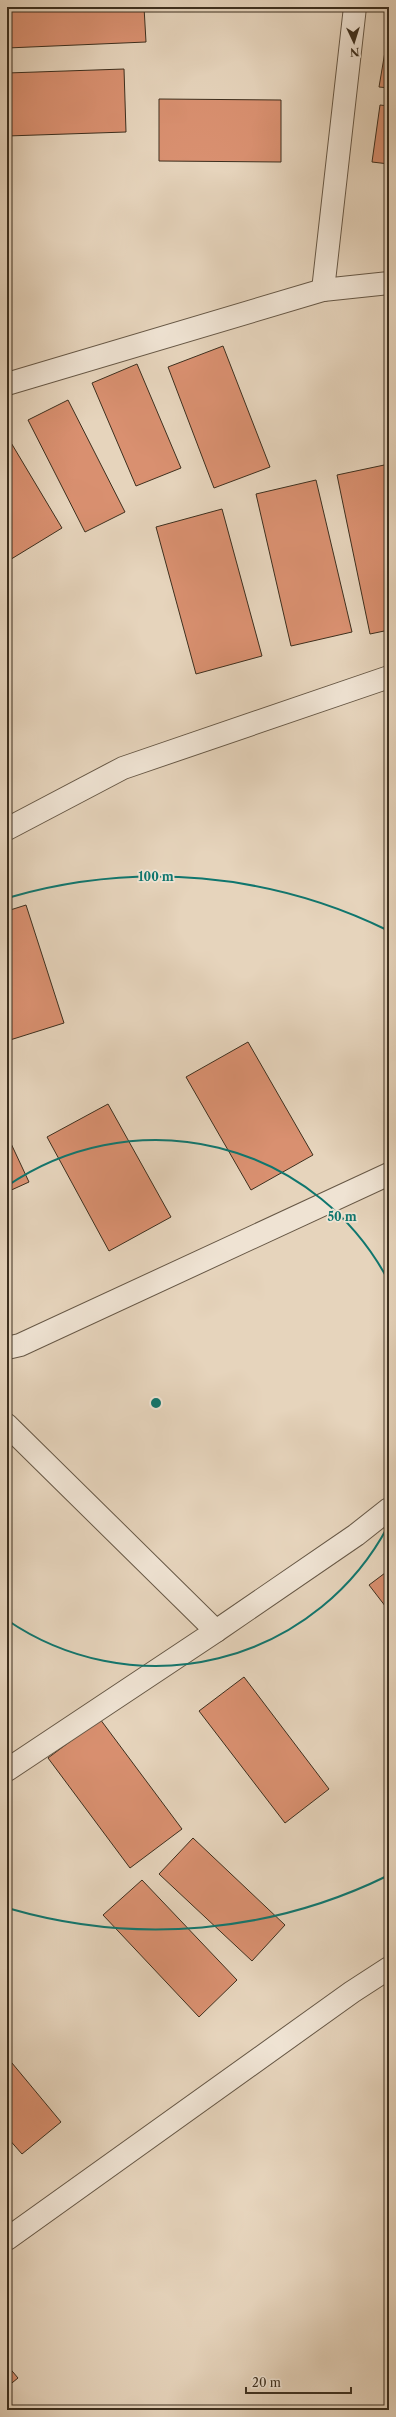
<svg xmlns="http://www.w3.org/2000/svg" width="396" height="2417" font-family="'Libre Caslon Text',serif">
<rect width="100%" height="100%" fill="#e6d4bc"/>
<filter id="stains"><feTurbulence type="fractalNoise" baseFrequency=".005" numOctaves="4"/><feColorMatrix values="0 0 0 0 .2 0 0 0 0 .09 0 0 0 0 .02 0 0 0 .5 -.17"/></filter>
<radialGradient id="worn" r=".72"><stop offset=".6" stop-color="#630" stop-opacity="0"/><stop offset="1" stop-color="#630" stop-opacity=".3"/></radialGradient>
<g fill="#d99070" stroke="#3d2f1e">
<polygon points="7,7 144,7 146,42 7,48"/>
<polygon points="389,28 389,88 379,87"/>
<polygon points="124,69 126,132 7,136 7,73"/>
<polygon points="159,99 281,100 281,162 159,161"/>
<polygon points="380,105 389,106 389,164 372,162"/>
<polygon points="223,346 270,467 214,488 168,367"/>
<polygon points="137,364 181,468 136,486 92,383"/>
<polygon points="68,400 125,512 85,532 28,420"/>
<polygon points="7,436 62,528 8,561 7,560"/>
<polygon points="389,464 389,630 370,634 337,475"/>
<polygon points="316,480 352,632 291,646 256,494"/>
<polygon points="222,509 262,656 196,674 156,527"/>
<polygon points="26,905 64,1023 10,1040 7,1030 7,911"/>
<polygon points="248,1042 313,1155 251,1190 186,1077"/>
<polygon points="108,1104 171,1217 109,1251 47,1137"/>
<polygon points="7,1135 29,1182 7,1192"/>
<polygon points="389,1570 389,1611 369,1585"/>
<polygon points="244,1677 329,1789 285,1823 199,1711"/>
<polygon points="100,1719 182,1829 130,1868 48,1758"/>
<polygon points="193,1838 285,1925 252,1961 159,1874"/>
<polygon points="142,1880 237,1980 199,2017 103,1915"/>
<polygon points="7,2057 61,2122 22,2154 7,2137"/>
<polygon points="7,2365 18,2378 7,2387"/>
</g>
<g fill="none" stroke-linecap="round" stroke-linejoin="round">
<g stroke="#675846" stroke-width="24">
<g id="minor">
<polyline points="323,290 355,7"/>
<polyline points="7,384 323,290 389,283"/>
<polyline points="7,829 123,768 389,677"/>
<polyline points="7,1348 20,1345 389,1174"/>
<polyline points="7,1425 216,1631 7,1770"/>
<polyline points="216,1631 356,1535 389,1509"/>
<polyline points="7,2239 352,1992 389,1968"/>
</g>
</g>
<use href="#minor" stroke="#efe3d3" stroke-width="22"/>
</g>
<g fill="none" stroke="#0f766e" stroke-width="2">
<path d="M388 1526A263 263 0 0 1 7 1620M7 1186A263 263 0 0 1 388 1280"/>
<path d="M387 1876A526 526 0 0 1 11 1909M11 897A526 526 0 0 1 387 930"/>
</g>
<circle cx="156" cy="1403" r="6" fill="#0f766e" stroke="#efe3d3" stroke-width="2"/>
<g font-size="12" text-anchor="middle" font-weight="bold" fill="#0f766e" stroke="#efe3d3" stroke-width="3.5" stroke-linejoin="round" paint-order="stroke">
<text x="156" y="881">100 m</text>
<text x="342" y="1221">50 m</text>
</g>
<rect width="396" height="2417" fill="none" stroke="#e6d4bc" stroke-width="24"/>
<rect x="8" y="8" width="380" height="2401" fill="none" stroke="#3d2f1e" stroke-width="2"/>
<rect x="12" y="12" width="372" height="2393" fill="none" stroke="#3d2f1e"/>
<g transform="translate(354 42) rotate(176)" stroke="#efe3d3" stroke-width="3" paint-order="stroke">
<path d="M0-3L7 15L0 10L-7 15Z" fill="#3d2f1e"/>
<text y="-6" font-size="11" font-weight="bold" text-anchor="middle" fill="#3d2f1e">N</text>
</g>
<path d="M246 2387v6h105v-6" fill="none" stroke="#3d2f1e" stroke-width="2"/>
<text x="252" y="2387" font-size="12" fill="#3d2f1e" stroke="#efe3d3" stroke-width="3" paint-order="stroke">20 m</text>
<rect width="100%" height="100%" filter="url(#stains)"/>
<rect width="100%" height="100%" fill="url(#worn)"/>
</svg>
